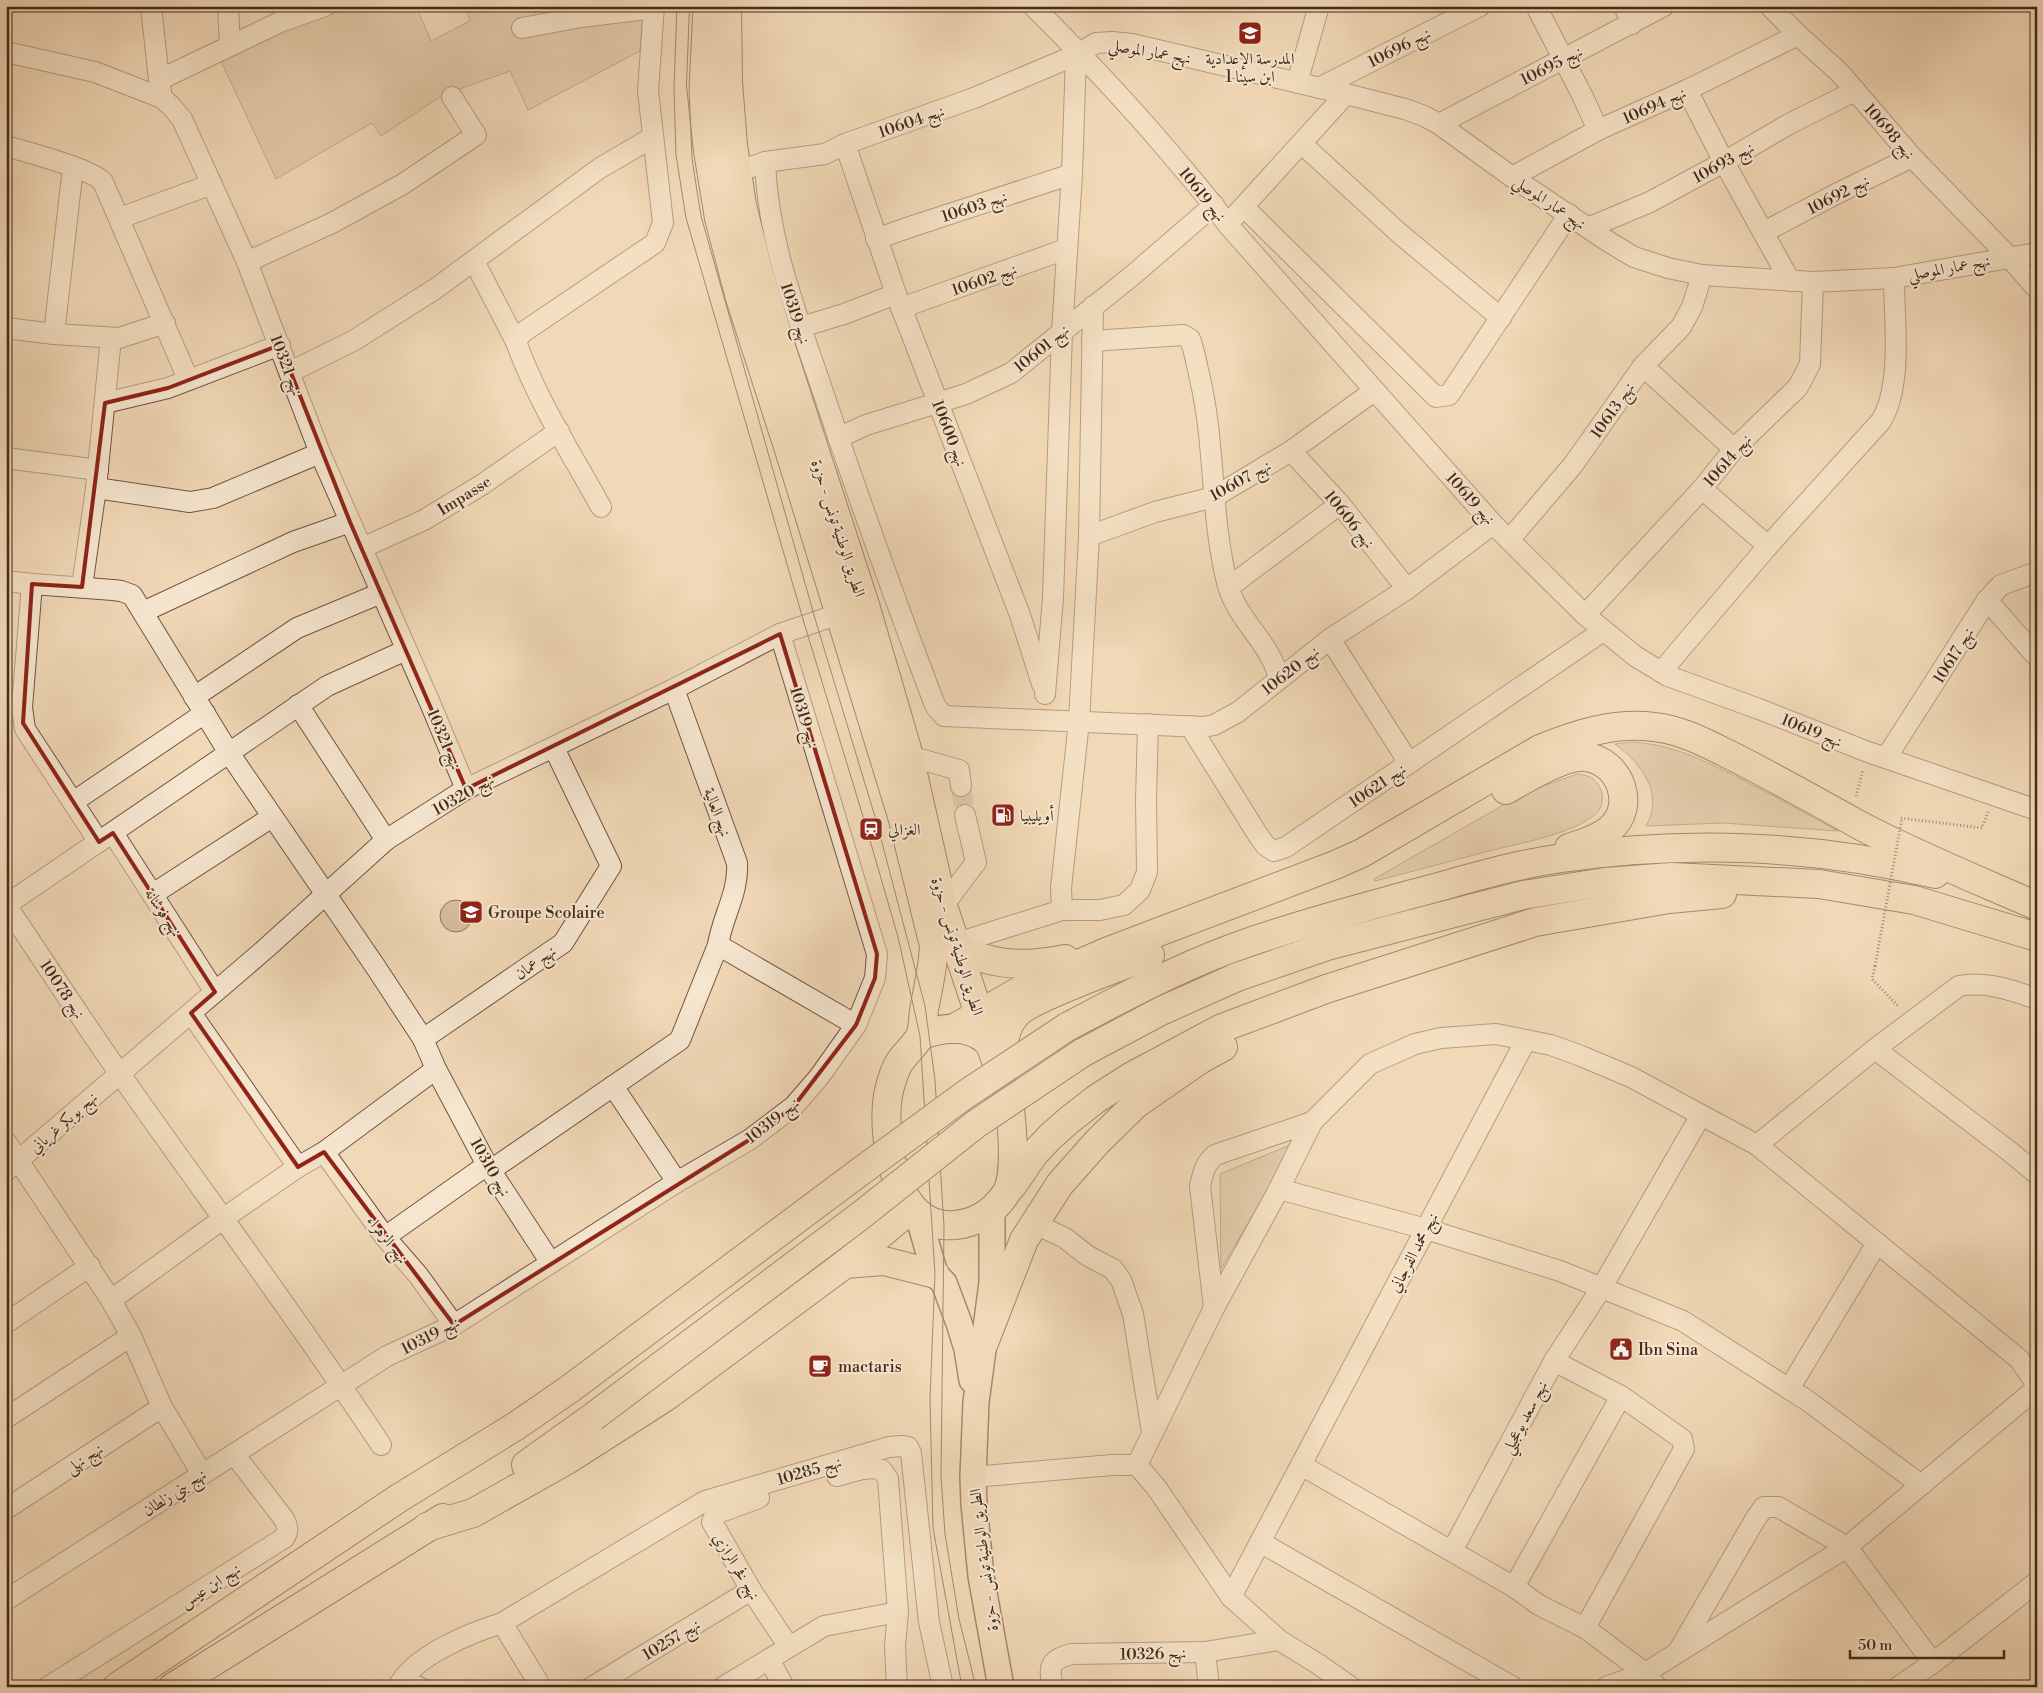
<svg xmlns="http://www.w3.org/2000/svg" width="2043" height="1693" font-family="'Libre Bodoni',Amiri,serif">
<rect width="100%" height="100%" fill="#f1d8b7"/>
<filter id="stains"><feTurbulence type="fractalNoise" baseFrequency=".004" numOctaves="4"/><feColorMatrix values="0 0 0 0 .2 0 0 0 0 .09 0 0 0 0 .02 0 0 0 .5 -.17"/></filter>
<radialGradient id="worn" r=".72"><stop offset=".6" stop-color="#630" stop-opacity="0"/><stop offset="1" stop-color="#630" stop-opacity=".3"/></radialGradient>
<g fill="#d4bb9c" stroke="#8c735a">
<polygon points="356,6 416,6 431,41 470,21 465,6 571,6 574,13 644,6 640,51 528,110 510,71 443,95 381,136 372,123 276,179 219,57 284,29"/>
<path d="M1633,742C1674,745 1703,760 1739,778C1772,795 1805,813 1838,831L1723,823L1646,826C1665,794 1641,763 1615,744Z"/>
<path d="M1577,774C1587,775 1594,777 1599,786C1605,796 1603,809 1593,816C1570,834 1522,843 1493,850C1454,860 1415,871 1375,881L1374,879L1505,804L1535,789Z"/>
<circle cx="456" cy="916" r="16"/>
<polygon points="1295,1143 1221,1269 1220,1174"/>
</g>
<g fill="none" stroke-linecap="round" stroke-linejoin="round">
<polyline stroke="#ceb597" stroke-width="20" stroke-dasharray="20 10" stroke-linecap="butt" points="961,786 965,815"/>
<g stroke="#6f5640" stroke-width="22">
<g id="minor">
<polyline points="151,6 159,80"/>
<polyline points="228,6 230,45"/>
<path d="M1033,6C1080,53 1126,101 1169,152C1189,176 1209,198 1227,224L1493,524L1585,615L1635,656L1668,676L1759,709L1868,752L2037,810"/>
<polyline points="1536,6 1583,97 1598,130"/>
<polyline points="1624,6 1632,24"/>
<polyline points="1770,6 1798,35 1840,73 1912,157 2009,257 2037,289"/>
<polyline points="522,28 581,17 654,8"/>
<polyline points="6,52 95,72 162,98 171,106 182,119 247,262 320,453 430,703 466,789"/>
<polyline points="1297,83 1319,6"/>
<polyline points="1319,88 1480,6"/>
<polyline points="1687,90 1724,162 1790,281"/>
<polyline points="162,98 159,80 280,22 325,6"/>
<polyline points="1439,124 1664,6"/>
<polyline points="845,144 896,294 1020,615 1042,684"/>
<polyline points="1302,144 1399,233 1501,318"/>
<path d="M6,146C26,152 92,169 103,182L188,379"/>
<path d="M765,162C768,242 797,315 822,389C857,494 894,597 933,700L936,707L944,716L1203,727L1214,725L1238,712L1330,639L1407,589L1493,524"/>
<polyline points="737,172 765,162 825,154 845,144 974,98 1076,55 1096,43 1112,42 1132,44 1346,94 1405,109 1424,116 1439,124 1512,177 1609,242 1634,257 1668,268 1702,275 1813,282 1894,278 2037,253"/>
<polyline points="1512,177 1598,130 1687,90 1798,35"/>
<polyline points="1244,207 1436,397 1449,395 1453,389 1569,214"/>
<polyline points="1234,217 1346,94"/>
<polyline points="120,218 212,184"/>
<polyline points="1588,228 1650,202 1724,162 1789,124 1855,91"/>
<polyline points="1764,232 1836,194 1912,157"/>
<polyline points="876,239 913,226 1072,174"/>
<polyline points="474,261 516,342"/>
<polyline points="247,262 332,223 403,184 476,135 452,97"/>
<polyline points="901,308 1066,249"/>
<polyline points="801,327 844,314 896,294"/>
<polyline points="6,328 54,334 119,338 165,323"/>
<polyline points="54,334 73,167"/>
<path d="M1092,341L1183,335L1190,339C1195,352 1197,366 1200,379C1216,447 1210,518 1228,586C1238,621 1271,643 1279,679"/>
<polyline points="1643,366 1734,449"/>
<polyline points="290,372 353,341 435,289 600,168 653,137"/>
<polyline points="105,403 168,388 280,345"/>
<polyline points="838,438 866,425 966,394 1011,373 1133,275 1214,205"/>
<polyline points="1291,451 1340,504 1407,589"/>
<polyline points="6,458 98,470"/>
<polyline points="96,488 190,502 213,498 320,453"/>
<polyline points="1702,489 1768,546"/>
<path d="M601,507C571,453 537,400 516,342L522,333L655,243L663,223L648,91L654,6"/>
<polyline points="1089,536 1155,512 1214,497 1291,451 1374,391"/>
<polyline points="1510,539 1573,465 1643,366 1681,327 1692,307 1702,275"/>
<polyline points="362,548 424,520 483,484 559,431"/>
<polyline points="6,581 32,584 113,590 121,591 132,595 229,753 375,966 423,1039 436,1069 324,1152 298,1167 224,1218 111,1300"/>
<polyline points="32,584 22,707 25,729 99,842"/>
<polyline points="82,587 96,488 111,338"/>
<polyline points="1229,587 1340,504"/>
<polyline points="1987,600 2037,657"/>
<polyline points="143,612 293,542 350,522"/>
<polyline points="1585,615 1702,489 1734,449 1798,387 1810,364 1813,282"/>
<polyline points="1330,639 1409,763"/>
<path d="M1661,672L1768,546L1881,421C1903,385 1894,320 1894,278"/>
<path d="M674,689L737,863C739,893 722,917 718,945L856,1025"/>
<polyline points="1045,694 1053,598 1062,332 1072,174 1076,55"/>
<polyline points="194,697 297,628 381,593"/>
<polyline points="298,705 386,840"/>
<polyline points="1190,726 1258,835 1266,846 1274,851 1286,847 1603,631"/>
<polyline points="909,756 959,770 961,786"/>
<polyline points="1886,758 1987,600 2001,585 2037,572"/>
<polyline points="73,802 205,713"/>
<polyline points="113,833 215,992"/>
<polyline points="153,894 272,817"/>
<path d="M6,905C44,961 81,1019 120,1074C207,1198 298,1319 381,1445"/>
<polyline points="6,905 327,686 406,650"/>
<polyline points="943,906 976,862 965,815"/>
<polyline points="1062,910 1100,910 1124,905 1140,890 1147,872 1146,800 1148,724"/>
<polyline points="954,944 1062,910 1061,888 1079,721 1089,536 1093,306"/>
<polyline points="191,1013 298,1167"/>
<polyline points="423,1039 563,943 611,866 554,748"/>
<polyline points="1875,1049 2009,1151 2037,1174"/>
<polyline points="436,1069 487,1165 551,1263"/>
<polyline points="613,1086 677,1182"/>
<polyline points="6,1142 111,1300 131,1336 162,1407 202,1474"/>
<path d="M1757,1145L1875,1049L1959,986C1987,981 2011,990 2037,999"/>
<polyline points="324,1152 385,1237 418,1275 454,1325"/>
<polyline points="491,1170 680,1040 718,945"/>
<polyline points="6,1171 263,951 386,840 466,789 674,689 780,634 851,610"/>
<polyline points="1279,1189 1312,1122 1370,1064 1415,1044 1441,1038 1496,1034 1551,1045 1581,1056 1631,1077 1757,1145 2019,1359 2037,1385"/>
<polyline points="1035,1224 1065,1238 1088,1256 1113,1269 1121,1280 1133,1314 1152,1432"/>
<polyline points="385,1237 487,1165"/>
<path d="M1214,1308L1200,1186C1203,1172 1205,1164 1215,1155L1312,1122"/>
<polyline points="6,1323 90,1266"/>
<polyline points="1554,1361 1621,1396"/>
<polyline points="1789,1389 1877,1243"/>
<polyline points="6,1418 131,1336"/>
<polyline points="1137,1465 1214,1308 1279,1189 1426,1229 1560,1271 1683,1321 1808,1401 1921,1485"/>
<polyline points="1301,1465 1514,1587 1539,1605 1585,1628 1645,1673 1657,1687"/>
<path d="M837,1476C852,1472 868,1465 882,1470L888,1479L898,1612L895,1646L897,1687"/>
<polyline points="973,1477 1112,1465 1137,1465 1156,1487 1231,1597 1279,1640 1318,1664 1351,1687"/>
<polyline points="759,1498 715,1514 712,1522 751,1590 789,1647"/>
<polyline points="6,1509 162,1407"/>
<polyline points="1260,1542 1513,1687"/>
<polyline points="1452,1551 1554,1361 1602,1287 1701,1115"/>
<polyline points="1514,1587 1621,1396 1682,1439 1684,1449 1585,1628"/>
<polyline points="1231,1597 1526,1040"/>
<polyline points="6,1600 387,1356 454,1325 677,1182 749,1140 794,1106 819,1077 856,1025 875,978 877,954 780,634"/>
<polyline points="502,1623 541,1687"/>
<polyline points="1679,1650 1756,1518 1764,1507 1778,1507 1847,1547 1933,1663"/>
<polyline points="1205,1652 1209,1687"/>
<polyline points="769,1659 784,1687"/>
<path d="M48,1687L284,1538C289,1531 288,1527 284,1519L234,1454"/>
<path d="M398,1687C413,1656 470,1633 502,1623L705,1501L889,1447L903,1446L908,1447L911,1453L929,1622L943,1687"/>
<polyline points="400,1687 410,1684 419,1687"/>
<polyline points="592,1687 751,1590"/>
<polyline points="723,1687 824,1626 898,1612"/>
<path d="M1053,1687C1048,1665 1050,1660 1072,1654L1205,1652L1279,1640"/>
<polyline points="1606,1687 1645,1673 1847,1547 2037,1388"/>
<polyline points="1898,1687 1933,1663 2037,1582"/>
</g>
</g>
<g stroke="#442b18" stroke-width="28">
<g id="major">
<polyline points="992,1209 992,1283 976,1402 973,1477 974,1504 981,1576 1001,1687"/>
<polyline points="918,1215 935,1274 944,1283 959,1323 967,1349 972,1380"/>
</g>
</g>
<g stroke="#442b18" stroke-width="30">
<g id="highway">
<path d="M704,6L701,85L708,151L719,218L740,298L791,456L902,816L934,946C933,968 928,988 924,1010C923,1018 923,1029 920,1036C916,1044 907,1052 901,1060C895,1068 890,1085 888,1095C881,1139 896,1231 955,1225C976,1223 993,1212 1005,1195C1019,1176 1011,1109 1006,1087C1003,1077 998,1068 995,1058C993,1053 991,1045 987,1041C968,1024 943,1027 920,1036"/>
<polyline points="727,6 728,82 733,145 742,205 758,270 782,350 865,605 909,756 943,906 985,1032"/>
<path d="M1506,790C1525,779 1565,754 1586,757C1620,761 1637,806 1610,829C1599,839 1583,843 1569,848"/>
<path d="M954,944C987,967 1027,967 1065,959"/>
<path d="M1067,1027C1120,999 1174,970 1230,949C1290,927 1351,911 1412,894C1462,881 1511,865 1562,858C1686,840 1814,845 1935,874"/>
<path d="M953,1029L1028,986L1106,952L1335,865L1362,853L1540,749C1577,734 1614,722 1654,727C1684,730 1711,746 1738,759C1780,781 1820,803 1861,826C1918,856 1978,880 2037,906"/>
<polyline points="1082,1053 1161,1011 1237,977 1327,946 1523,895 1605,882 1672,877 1819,884 1914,900 2037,937"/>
<path d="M1002,1071C1003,1052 1002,1031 1015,1016C1027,999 1125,965 1150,955"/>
<polyline points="1012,1186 1034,1154 1050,1137 1068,1121 1096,1099 1132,1076 1222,1028 1326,989 1535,922 1669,899 1722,894"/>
<polyline points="845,1264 884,1261 935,1274"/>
<polyline points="984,1343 1024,1240 1060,1184 1098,1141 1136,1104 1201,1059 1223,1047"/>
<polyline points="526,1465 593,1417"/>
<polyline points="427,1527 473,1513 567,1460 667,1396 845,1264 912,1208"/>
<polyline points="117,1687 399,1498 516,1426 571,1388"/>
<polyline points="173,1687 443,1518"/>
</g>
</g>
<g stroke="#442b18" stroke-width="3" stroke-dasharray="1 2.5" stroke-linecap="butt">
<polyline points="1856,796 1863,770"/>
<polyline points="1901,818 1982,828 1988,812"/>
<polyline points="1875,966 1872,979 1898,1006"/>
</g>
<use href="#minor" stroke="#f6e6d0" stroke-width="20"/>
<use href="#major" stroke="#f1d8b7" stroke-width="25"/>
<use href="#highway" stroke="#f1d8b7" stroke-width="28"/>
<g stroke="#442b18" stroke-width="1">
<polyline points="677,6 674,88 676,155 686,218 805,626 865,823 898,937 920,1036 935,1274 930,1399 933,1528 962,1687"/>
<polyline points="693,6 689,89 692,159 701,216 816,622 876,820 925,1006 935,1080 944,1226 941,1476 945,1534 959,1619 976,1687"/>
</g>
<g stroke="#442b18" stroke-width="30" stroke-linecap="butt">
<g id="highway-bridge">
<polyline points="571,1388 861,1171 966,1094 1067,1027"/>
<polyline points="593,1417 860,1216 976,1124 1082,1053"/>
</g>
</g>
<polyline stroke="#442b18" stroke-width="3" stroke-dasharray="1 2.5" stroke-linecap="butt" points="1875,966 1902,818"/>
<use href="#highway-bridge" stroke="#f1d8b7" stroke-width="28"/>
</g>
<path d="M0 0H2043V1693H0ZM280,345L350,522L466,789L780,634L877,954L875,978L856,1025L794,1106L749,1140L454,1325L324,1152L298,1167L191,1013L215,992L113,833L99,842L23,723L32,584L82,587L105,403L168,388Z" fill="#f1d8b7" fill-opacity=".55" fill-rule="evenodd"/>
<path fill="none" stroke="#8f2418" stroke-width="4" stroke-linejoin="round" d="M280,345L350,522L466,789L780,634L877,954L875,978L856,1025L794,1106L749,1140L454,1325L324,1152L298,1167L191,1013L215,992L113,833L99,842L23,723L32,584L82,587L105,403L168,388Z"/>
<defs>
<g id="school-square" transform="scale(1.25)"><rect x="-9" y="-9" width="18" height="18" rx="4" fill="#8f2418" stroke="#f6e6d0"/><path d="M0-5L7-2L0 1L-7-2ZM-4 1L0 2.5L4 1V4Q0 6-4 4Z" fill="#fff"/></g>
<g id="fuel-square" transform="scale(1.25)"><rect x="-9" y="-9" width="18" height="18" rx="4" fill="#8f2418" stroke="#f6e6d0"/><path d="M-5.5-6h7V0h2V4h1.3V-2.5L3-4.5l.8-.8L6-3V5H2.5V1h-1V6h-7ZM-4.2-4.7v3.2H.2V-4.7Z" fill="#fff"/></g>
<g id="station-square" transform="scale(1.25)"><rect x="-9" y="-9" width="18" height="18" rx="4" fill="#8f2418" stroke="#f6e6d0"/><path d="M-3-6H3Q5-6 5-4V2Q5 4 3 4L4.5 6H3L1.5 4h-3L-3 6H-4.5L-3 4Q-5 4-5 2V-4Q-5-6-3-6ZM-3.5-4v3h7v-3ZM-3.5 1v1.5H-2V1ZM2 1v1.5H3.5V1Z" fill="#fff"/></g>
<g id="civic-square" transform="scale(1.25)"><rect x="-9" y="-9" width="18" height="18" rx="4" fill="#8f2418" stroke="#f6e6d0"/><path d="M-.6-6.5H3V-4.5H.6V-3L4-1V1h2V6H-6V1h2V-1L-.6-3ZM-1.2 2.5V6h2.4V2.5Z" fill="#fff"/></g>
<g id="cafe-square" transform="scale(1.25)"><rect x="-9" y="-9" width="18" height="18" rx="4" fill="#8f2418" stroke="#f6e6d0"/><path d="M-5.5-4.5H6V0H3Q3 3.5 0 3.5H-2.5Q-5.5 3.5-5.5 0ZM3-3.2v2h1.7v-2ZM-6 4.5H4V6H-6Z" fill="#fff"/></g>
</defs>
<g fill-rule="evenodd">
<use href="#school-square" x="1250" y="33"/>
<use href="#fuel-square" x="1003" y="815"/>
<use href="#station-square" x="871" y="829"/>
<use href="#school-square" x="471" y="912"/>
<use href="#civic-square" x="1621" y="1349"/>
<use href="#cafe-square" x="820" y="1366"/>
</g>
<g text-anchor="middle" stroke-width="4" stroke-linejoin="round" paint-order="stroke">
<g font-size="16" fill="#442b18" stroke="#f6e6d0">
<text transform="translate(1399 47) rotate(-27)" y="6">نهج 10696</text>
<text transform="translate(1150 51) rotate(10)" y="6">نهج عمار الموصلي</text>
<text transform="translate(1551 65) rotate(-27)" y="6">نهج 10695</text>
<text transform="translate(1654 105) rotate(-24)" y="6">نهج 10694</text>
<text transform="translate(911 121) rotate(-19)" y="6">نهج 10604</text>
<text transform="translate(1890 131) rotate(49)" y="6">نهج 10698</text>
<text transform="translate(1723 162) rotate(-29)" y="6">نهج 10693</text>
<text transform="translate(1203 194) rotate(51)" y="6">نهج 10619</text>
<text transform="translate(1838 194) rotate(-27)" y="6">نهج 10692</text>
<text transform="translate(1550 202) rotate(34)" y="6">نهج عمار الموصلي</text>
<text transform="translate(974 206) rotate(-18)" y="6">نهج 10603</text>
<text transform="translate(1949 267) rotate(-10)" y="6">نهج عمار الموصلي</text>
<text transform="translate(984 279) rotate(-19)" y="6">نهج 10602</text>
<text transform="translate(796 313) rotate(72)" y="6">نهج 10319</text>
<text transform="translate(1041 348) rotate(-39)" y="6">نهج 10601</text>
<text transform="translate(287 365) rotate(69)" y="6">نهج 10321</text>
<text transform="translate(1612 410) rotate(-55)" y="6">نهج 10613</text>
<text transform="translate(950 433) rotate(69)" y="6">نهج 10600</text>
<text transform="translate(1727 460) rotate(-49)" y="6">نهج 10614</text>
<text transform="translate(1240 480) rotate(-29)" y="6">نهج 10607</text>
<text transform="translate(464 495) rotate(-32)" y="6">Impasse</text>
<text transform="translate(1471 498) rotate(48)" y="6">نهج 10619</text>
<text transform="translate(1350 519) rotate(51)" y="6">نهج 10606</text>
<text transform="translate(839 528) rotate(72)" y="6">الطريق الوطنية تونس - حزوة</text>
<text transform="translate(1953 655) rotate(-58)" y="6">نهج 10617</text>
<text transform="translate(1290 670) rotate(-38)" y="6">نهج 10620</text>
<text transform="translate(805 717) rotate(73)" y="6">نهج 10319</text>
<text transform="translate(1812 730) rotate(22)" y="6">نهج 10619</text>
<text transform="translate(445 739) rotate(67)" y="6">نهج 10321</text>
<text transform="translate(1377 785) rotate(-34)" y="6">نهج 10621</text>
<text transform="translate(463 794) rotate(-29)" y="6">نهج 10320</text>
<text transform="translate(718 812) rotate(70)" y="6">نهج العالية</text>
<text transform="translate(164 912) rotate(57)" y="6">نهج فوشانة</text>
<text transform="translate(958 946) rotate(73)" y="6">الطريق الوطنية تونس - حزوة</text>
<text transform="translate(535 962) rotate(-35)" y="6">نهج عمان</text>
<text transform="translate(63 989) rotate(56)" y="6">نهج 10078</text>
<text transform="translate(772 1120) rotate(-38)" y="6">نهج 10319</text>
<text transform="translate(63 1122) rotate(-41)" y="6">نهج بوبكر غرياني</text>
<text transform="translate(491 1167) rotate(60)" y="6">نهج 10310</text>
<text transform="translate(388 1239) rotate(52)" y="6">نهج الزهراء</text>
<text transform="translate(1413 1252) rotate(-62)" y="6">نهج محمد الفرجاني</text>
<text transform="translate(430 1335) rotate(-27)" y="6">نهج 10319</text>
<text transform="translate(1524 1417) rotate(-62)" y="6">نهج سعد بوعجيلي</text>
<text transform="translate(84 1458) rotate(-33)" y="6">نهج نهلى</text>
<text transform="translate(809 1470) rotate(-16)" y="6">نهج 10285</text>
<text transform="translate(174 1492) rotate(-33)" y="6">نهج بني زلطان</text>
<text transform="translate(983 1560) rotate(-97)" y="6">الطريق الوطنية تونس - حزوة</text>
<text transform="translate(737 1566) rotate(59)" y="6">نهج فخر الرازي</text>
<text transform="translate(210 1585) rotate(-32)" y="6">نهج ابن عيس</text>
<text transform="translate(671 1639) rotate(-31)" y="6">نهج 10257</text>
<text transform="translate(1153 1653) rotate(-1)" y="6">نهج 10326</text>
</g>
<g font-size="16" fill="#442b18" stroke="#f6e6d0" text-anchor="start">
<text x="1250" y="64" text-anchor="middle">المدرسة الإعدادية<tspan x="1250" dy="18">ابن سينا 1</tspan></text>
<text x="1020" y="821">أويليبيا</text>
<text x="888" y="835">الغزالي</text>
<text x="488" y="918">Groupe Scolaire</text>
<text x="1638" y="1355">Ibn Sina</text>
<text x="838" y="1372">mactaris</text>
</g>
</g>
<rect width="2043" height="1693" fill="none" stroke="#f1d8b7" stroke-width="25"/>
<rect x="8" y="8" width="2028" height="1678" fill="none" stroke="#442b18" stroke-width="2.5"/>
<rect x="12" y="12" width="2018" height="1668" fill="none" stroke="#442b18"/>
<path d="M1850 1650v8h154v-8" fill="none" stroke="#442b18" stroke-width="2.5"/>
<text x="1858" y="1650" font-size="15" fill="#442b18" stroke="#f6e6d0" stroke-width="4" paint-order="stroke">50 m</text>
<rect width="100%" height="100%" filter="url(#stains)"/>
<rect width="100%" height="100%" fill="url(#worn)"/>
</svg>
